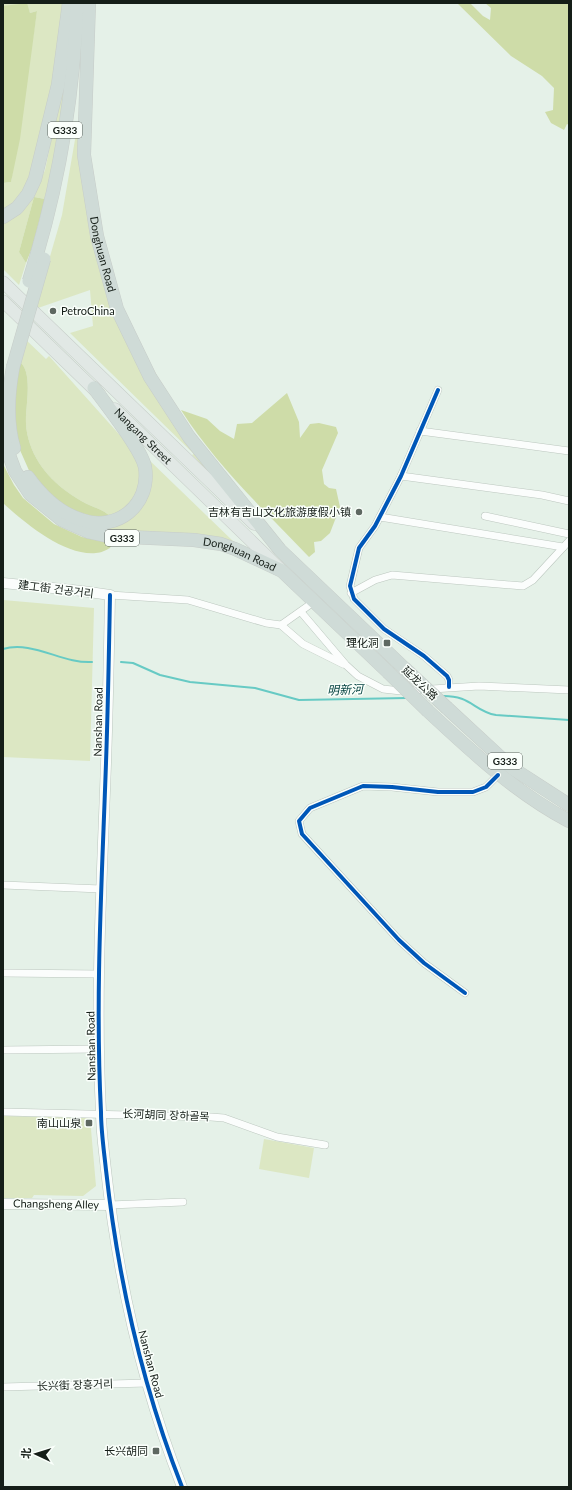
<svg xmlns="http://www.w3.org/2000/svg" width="572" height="1490" font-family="Lato,'Noto Sans SC','Noto Sans KR',sans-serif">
<rect width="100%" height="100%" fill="#e5f1e8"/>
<g fill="#dce7c3">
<polygon points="3,3 66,3 39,158 19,201 3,211 3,183 11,182 37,11 30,13 26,3 6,7 3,6"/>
<polygon points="68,60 55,156 45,199 34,197 19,252 26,263 19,285 3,269 3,221 36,191 45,170"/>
<polygon points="80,126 102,277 214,478 192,455 194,454 70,333 93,326 90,290 38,308 36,305 62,215 77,128"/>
<path d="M25,339L46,359L49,356L134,451L141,471L135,501L112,518C103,509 95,508 85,503C61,490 39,471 30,444C28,438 26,430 26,423C25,407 34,372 19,361Z"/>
<polygon points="147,458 236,544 106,533 105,528 133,514"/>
<polygon points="3,600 94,608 90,761 3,757"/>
<polygon points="3,1116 90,1118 96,1186 83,1196 34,1195 32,1198 3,1198"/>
<polygon points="264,1139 314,1148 309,1178 259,1169"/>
</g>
<g fill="#cedca8">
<polygon points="27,3 30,13 37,11 20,139 11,182 3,183 3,6"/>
<polygon points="457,3 470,3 483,16 490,20 491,8 485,3 569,3 569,125 567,124 564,130 551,123 545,112 553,110 554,88 542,76 511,56"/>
<polygon points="34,197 45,199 32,248 26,263 19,252"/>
<path d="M19,361C34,372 25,407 26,423C26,430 28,438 30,444C39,471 61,490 85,503C95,508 103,509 112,518L101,519L68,510L31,475L16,441L12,405Z"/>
<path d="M287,393L299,422L300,438L310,424L319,423L336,427L338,433L322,470L324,484L329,488L336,489L340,507L330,533L321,541L314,542L315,552L309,557C264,510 216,465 181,410L207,419L220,431L234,439L237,424L252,423Z"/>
<path d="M3,464L14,485L23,498L54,524L82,537L112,543L110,548C106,550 101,553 96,553C64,556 25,523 3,503Z"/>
</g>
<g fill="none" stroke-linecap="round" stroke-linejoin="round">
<g stroke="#67cac4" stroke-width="2">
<path d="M3,649C32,640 63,664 92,662"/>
<polyline points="121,662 133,663 160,675 190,682 255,688 299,700 407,698"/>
<path d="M441,696C472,695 473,711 496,715L569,720"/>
</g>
<g stroke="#bcc7bf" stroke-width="8">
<g id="street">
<polyline points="438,390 401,476 375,526 359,548 350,586 354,599 384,629 424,656 447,676 449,680 449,687"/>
<polyline points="420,431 569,451"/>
<polyline points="401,476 542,495 569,501"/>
<polyline points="485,516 569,534"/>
<polyline points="380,517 563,547"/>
<polyline points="351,593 375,580 392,575 523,586 533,580 569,541"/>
<polyline points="110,595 188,600 266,623 281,625 303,644 343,664"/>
<polyline points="301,612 346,665 358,676 383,689 401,691 479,686 569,690"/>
<polyline points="281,625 315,601"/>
<polyline points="3,885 101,889"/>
<polyline points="3,973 99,974"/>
<polyline points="465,993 424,963 399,940 302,834 299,821 310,808 363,786 392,787 438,792 473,792 486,787 498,775"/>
<polyline points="3,1050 99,1049"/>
<polyline points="3,1112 211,1117 224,1118 277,1137 325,1145"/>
<polyline points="110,1205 183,1202"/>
<polyline points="3,1387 147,1383"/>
</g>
</g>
<g stroke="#bcc7bf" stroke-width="11">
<g id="secondary">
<path d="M3,583L82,591L110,595C109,651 108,707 106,763C102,879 95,996 101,1112C101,1131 104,1151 106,1170C118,1279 142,1385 182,1487"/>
<polyline points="3,1204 110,1205"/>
</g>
</g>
<g stroke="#c7cdc9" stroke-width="13">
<g id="primary">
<polyline points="3,282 254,524"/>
<polyline points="3,301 100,395"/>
<path id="s1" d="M115,409L280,569"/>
</g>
</g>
<g stroke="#c7cdc9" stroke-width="14">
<g id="highway">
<path id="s2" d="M89,3L84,155L97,236L117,309L150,377L189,437L280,550L404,668"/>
<polyline points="3,217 17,208 28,194 35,179 58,85 69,3"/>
<path d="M37,254C61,172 74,88 77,3"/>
<path d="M13,367C8,394 6,422 14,448"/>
<path id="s3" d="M3,439L15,471L30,494L62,520L89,532L107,536L194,540L221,544L235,549L282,571L388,672"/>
<path d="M28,477C41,495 59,513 82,520C117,532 151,505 145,467C141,448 107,406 94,388"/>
<polyline points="447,708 512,768 569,805"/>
<path d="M428,711C472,752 516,793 569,821"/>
</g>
</g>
<use href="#street" stroke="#fbfdfc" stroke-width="7"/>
<use href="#secondary" stroke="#fbfdfc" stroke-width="10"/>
<use href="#primary" stroke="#e1e8e5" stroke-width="12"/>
<use href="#highway" stroke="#cfdbd7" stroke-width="13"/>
<g stroke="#c7cdc9" stroke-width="14" stroke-linecap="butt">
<g id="highway-bridge">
<polyline points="29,281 37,254"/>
<polyline points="13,367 44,259"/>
<polyline points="404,668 447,708"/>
<polyline points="388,672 428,711"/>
</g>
</g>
<use href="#highway-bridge" stroke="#cfdbd7" stroke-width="13"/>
<g stroke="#fafffb" stroke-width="6">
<g id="cycleway">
<polyline points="438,390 401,476 375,526 359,548 350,586 354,599 384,629 424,656 447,676 449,680 449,687"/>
<path d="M110,595C109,651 108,707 106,763C102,879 95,996 101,1112C101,1131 104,1151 106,1170C118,1279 142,1385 182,1487"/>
<polyline points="465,993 424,963 399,940 302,834 299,821 310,808 363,786 392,787 438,792 473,792 486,787 498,775"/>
</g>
</g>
<use href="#cycleway" stroke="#0057b8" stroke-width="4"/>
</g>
<g fill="#5e6861" stroke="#fafffb" stroke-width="1.5">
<circle cx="53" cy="311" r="4"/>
<circle cx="359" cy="512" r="4"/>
<rect x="383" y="639" width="8" height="8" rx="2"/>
<rect x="85" y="1119" width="8" height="8" rx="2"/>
<rect x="152" y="1447" width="8" height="8" rx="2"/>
</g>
<g text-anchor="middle" stroke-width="3" stroke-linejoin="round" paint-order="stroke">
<g fill="#fafffb" stroke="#5a625c" stroke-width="1">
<rect x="48" y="122" width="34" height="16" rx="3"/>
<rect x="105" y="530" width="34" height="16" rx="3"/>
<rect x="488" y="753" width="34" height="16" rx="3"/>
</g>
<g font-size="10" font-weight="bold" fill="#151e18">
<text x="65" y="134">G333</text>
<text x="122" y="542">G333</text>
<text x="505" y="765">G333</text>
</g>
<g font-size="11" fill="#151e18" stroke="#fafffb">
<text dy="4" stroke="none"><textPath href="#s2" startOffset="253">Donghuan Road</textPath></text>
<text dy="4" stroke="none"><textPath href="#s1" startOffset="39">Nangang Street</textPath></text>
<text dy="4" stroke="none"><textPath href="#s3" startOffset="286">Donghuan Road</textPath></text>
<text transform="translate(56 589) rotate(7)" y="4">建工街 건공거리</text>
<text transform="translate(420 683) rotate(43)" y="4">延龙公路</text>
<text transform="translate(98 722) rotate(-89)" y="4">Nanshan Road</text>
<text transform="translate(91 1046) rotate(-91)" y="4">Nanshan Road</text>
<text transform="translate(166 1115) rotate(2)" y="4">长河胡同 장하골목</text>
<text transform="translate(56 1204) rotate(1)" y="4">Changsheng Alley</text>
<text transform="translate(151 1364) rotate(75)" y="4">Nanshan Road</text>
<text transform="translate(75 1385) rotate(-2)" y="4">长兴街 장흥거리</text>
</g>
<g font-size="11" fill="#151e18" stroke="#fafffb" text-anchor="end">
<text x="61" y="315" text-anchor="start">PetroChina</text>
<text x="351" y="516">吉林有吉山文化旅游度假小镇</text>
<text x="379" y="647">理化洞</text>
<text x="81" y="1127">南山山泉</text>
<text x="148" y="1455">长兴胡同</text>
</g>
<g font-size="12" font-style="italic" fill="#044240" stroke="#fafffb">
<text transform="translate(345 690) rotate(-2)" y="4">明新河</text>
</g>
</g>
<rect width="572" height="1490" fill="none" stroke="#151e18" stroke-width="8"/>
<g transform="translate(36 1454) rotate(274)" stroke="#fafffb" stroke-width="3" paint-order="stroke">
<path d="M0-3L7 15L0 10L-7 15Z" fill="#151e18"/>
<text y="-6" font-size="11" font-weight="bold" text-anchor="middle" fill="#151e18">北</text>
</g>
</svg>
